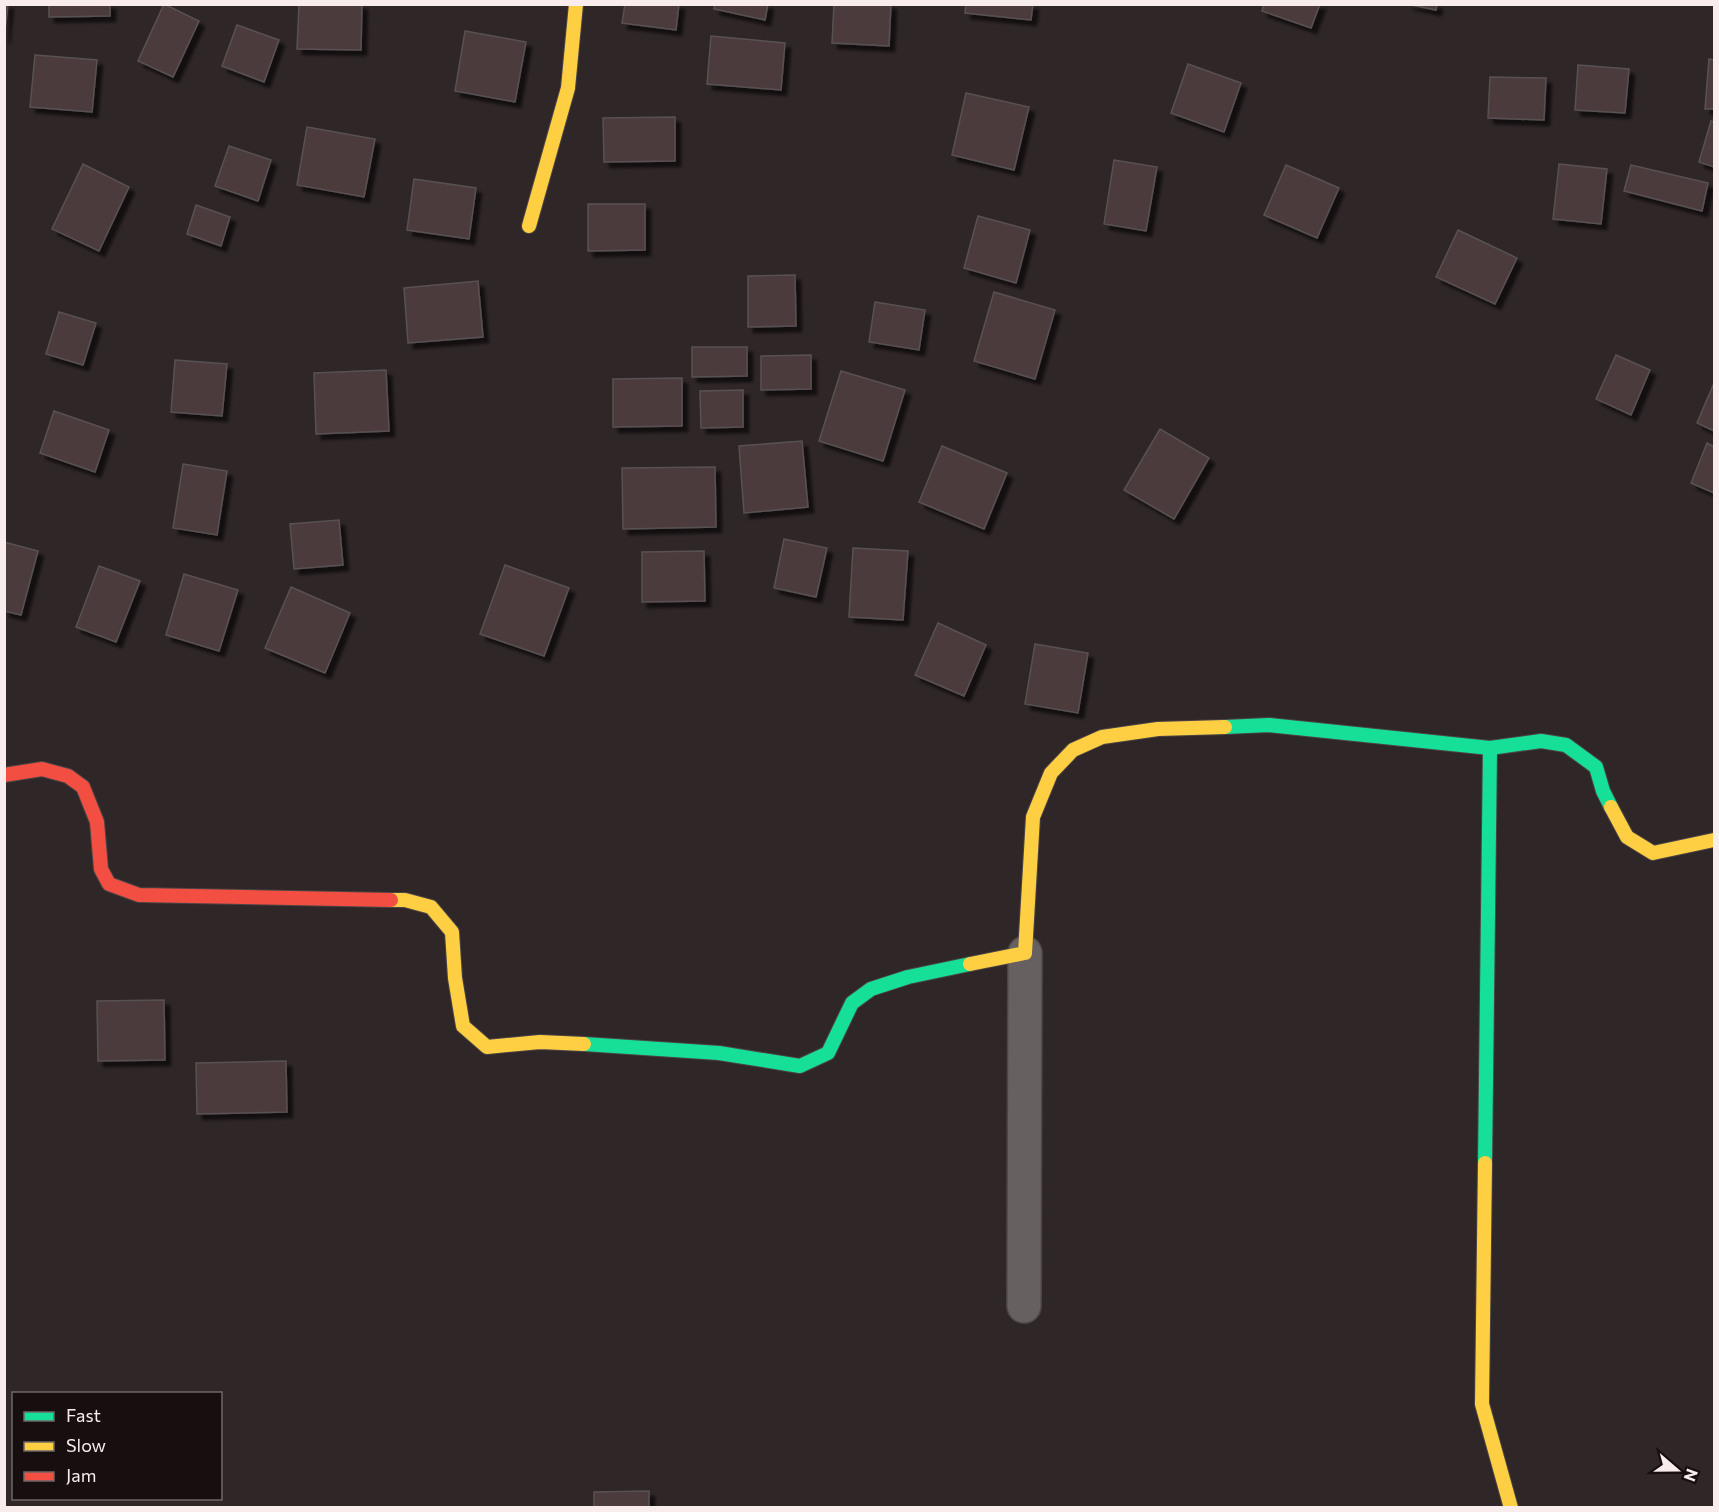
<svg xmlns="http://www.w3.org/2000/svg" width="1719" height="1512" font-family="Commissioner,sans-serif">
<defs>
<filter id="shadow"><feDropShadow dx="5.5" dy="5.5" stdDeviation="1.5" flood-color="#0009"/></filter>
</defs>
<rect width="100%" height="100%" fill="#2f2627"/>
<g fill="#4b3b3e" stroke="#595152" stroke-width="1.5" filter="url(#shadow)">
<polygon points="4,4 8,4 4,39"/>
<polygon points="49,4 110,4 110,16 49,17"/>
<polygon points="164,4 199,21 173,77 138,61"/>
<polygon points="299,4 362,4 361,50 297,49"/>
<polygon points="625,4 679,4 676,30 622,23"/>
<polygon points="715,4 768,4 765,20 714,9"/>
<polygon points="834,4 891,4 889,46 832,43"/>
<polygon points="966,4 1033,4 1031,20 965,13"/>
<polygon points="1264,4 1320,4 1311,28 1262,11"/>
<polygon points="1407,4 1437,4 1436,10"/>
<polygon points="237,25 279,40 264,82 222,66"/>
<polygon points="465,31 526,42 515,102 455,91"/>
<polygon points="711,36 785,43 781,90 707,84"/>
<polygon points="35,55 97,60 92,112 30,107"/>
<polygon points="1709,59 1714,60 1714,109 1705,109"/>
<polygon points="1188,64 1241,83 1224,132 1171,113"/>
<polygon points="1578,65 1629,69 1625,113 1575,110"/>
<polygon points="1490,77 1546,78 1544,120 1488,118"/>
<polygon points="966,93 1029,107 1014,170 952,155"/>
<polygon points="675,117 675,161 604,162 603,118"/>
<polygon points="1711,121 1714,122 1714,167 1699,162"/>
<polygon points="307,127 375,139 364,197 297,185"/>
<polygon points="229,146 271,160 258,201 215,186"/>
<polygon points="1114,160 1157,167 1146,231 1104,224"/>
<polygon points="83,164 129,187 99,251 52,229"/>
<polygon points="1559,164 1607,169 1601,224 1553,219"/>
<polygon points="1286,165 1339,188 1317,238 1264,215"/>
<polygon points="1631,165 1708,183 1702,211 1624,191"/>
<polygon points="414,179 476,188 469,239 407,230"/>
<polygon points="588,204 645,204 645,250 588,251"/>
<polygon points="196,205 230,217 221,246 187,234"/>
<polygon points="978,216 1030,230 1016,283 964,268"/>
<polygon points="1458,230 1517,258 1495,304 1436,277"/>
<polygon points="795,275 796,326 748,327 748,276"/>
<polygon points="478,281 483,337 408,343 404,288"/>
<polygon points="994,292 1055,310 1035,379 974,361"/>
<polygon points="875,302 925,310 919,350 869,342"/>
<polygon points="59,312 96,323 83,365 46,354"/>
<polygon points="692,347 747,347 747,376 692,377"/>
<polygon points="811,355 811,389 761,390 761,356"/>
<polygon points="1616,355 1650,370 1631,415 1596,399"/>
<polygon points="175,360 227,364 222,416 171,412"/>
<polygon points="386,370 389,431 316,434 314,373"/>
<polygon points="841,371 905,390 883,461 819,441"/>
<polygon points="682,378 682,426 613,427 613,379"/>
<polygon points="1714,383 1714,431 1697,423"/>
<polygon points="743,390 743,427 701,428 700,391"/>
<polygon points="54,411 109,430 95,472 40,453"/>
<polygon points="1160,429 1209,458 1174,519 1124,490"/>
<polygon points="802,441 808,507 744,513 739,446"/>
<polygon points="1707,443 1714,447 1714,493 1691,483"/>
<polygon points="942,446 1007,473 984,529 919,502"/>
<polygon points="183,464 227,471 217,535 173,528"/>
<polygon points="715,467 716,527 623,529 622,468"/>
<polygon points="339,520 343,565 294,569 290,524"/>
<polygon points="784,539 827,548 816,597 774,588"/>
<polygon points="4,542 38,551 21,615 4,611"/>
<polygon points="853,548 908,551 903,620 849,617"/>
<polygon points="704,551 705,601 642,602 642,552"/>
<polygon points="505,565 569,588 544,656 480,634"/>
<polygon points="99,566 140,581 116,642 76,627"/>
<polygon points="184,574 238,590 219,651 166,635"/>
<polygon points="291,587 350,613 325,673 265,648"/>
<polygon points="938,623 986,645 964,696 915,675"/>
<polygon points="1035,644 1088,653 1078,713 1025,704"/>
<polygon points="164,1000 165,1060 98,1061 97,1001"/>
<polygon points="286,1061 287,1112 197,1114 196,1063"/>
<polygon points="649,1491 649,1508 594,1508 594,1492"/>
</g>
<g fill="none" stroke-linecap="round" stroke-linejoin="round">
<g stroke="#4c4445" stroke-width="36">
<polyline id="street" points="1024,1306 1025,953"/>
</g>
<g stroke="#4c4445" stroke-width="16">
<g id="fast">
<polyline points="1225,727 1269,725 1490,748 1541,741 1566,745 1596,767 1603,791 1611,807"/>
<polyline points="584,1044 719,1053 800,1066 828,1053 852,1003 871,989 908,977 970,964"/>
<polyline points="1485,1163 1490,748"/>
</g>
</g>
<g stroke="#4c4445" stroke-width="16">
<g id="slow">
<polyline points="529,226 568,88 576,4"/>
<polyline points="1611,807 1627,837 1653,853 1714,840"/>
<polyline points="391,900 405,900 431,907 452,932 455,978 463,1026 487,1047 540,1042 584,1044"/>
<polyline points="970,964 1025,953 1033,817 1051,773 1073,750 1102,737 1158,729 1225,727"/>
<polyline points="1485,1163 1482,1404 1511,1508"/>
</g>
</g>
<g stroke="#4c4445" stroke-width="16">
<polyline id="jam" points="4,775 42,769 68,776 83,787 97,822 101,869 109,884 139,895 391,900"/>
</g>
<use href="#street" stroke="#666060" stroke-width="33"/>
<use href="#fast" stroke="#16e098" stroke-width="14"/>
<use href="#slow" stroke="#ffcf43" stroke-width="14"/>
<use href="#jam" stroke="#f24e42" stroke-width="14"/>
</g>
<rect width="1719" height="1512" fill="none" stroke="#f8eced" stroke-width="12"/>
<rect x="12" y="1392" width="210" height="108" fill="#160e0f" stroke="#706768" stroke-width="1.5"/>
<rect x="24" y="1412" width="30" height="9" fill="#16e098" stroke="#706768" stroke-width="1.5"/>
<text x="66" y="1422" font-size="18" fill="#f8eced">Fast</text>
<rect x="24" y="1442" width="30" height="9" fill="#ffcf43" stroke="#706768" stroke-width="1.5"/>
<text x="66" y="1452" font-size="18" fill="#f8eced">Slow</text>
<rect x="24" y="1472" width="30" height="9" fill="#f24e42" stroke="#706768" stroke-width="1.5"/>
<text x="66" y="1482" font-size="18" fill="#f8eced">Jam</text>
<g transform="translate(1677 1470) rotate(110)" stroke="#160e0f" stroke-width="4.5" paint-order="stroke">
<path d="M0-4.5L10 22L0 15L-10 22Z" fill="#f8eced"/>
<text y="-9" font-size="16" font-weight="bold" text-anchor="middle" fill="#f8eced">N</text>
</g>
</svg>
